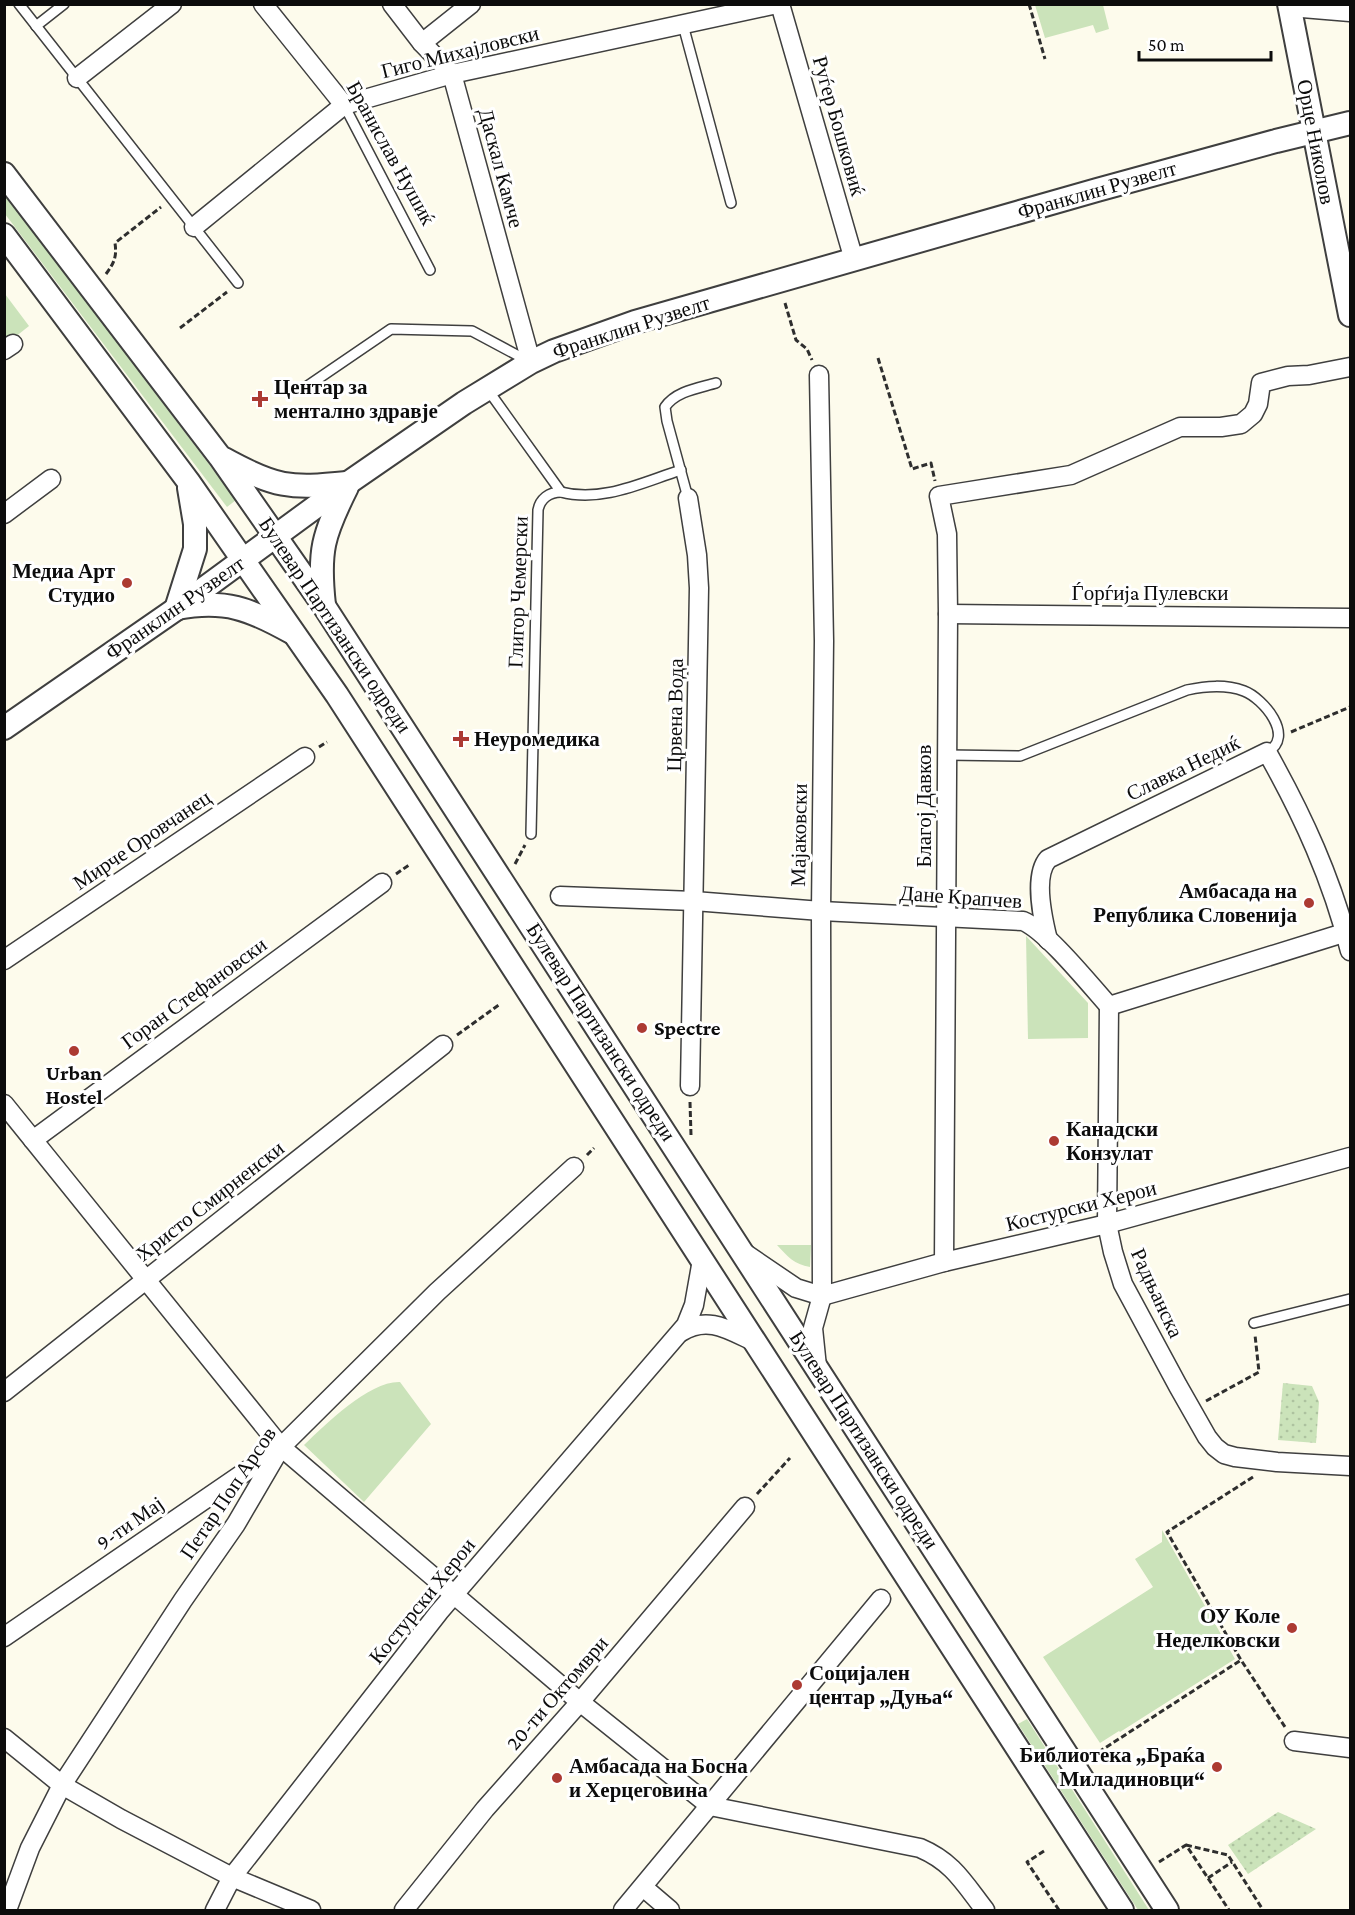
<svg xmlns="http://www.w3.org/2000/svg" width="1355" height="1915" font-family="'Crimson Pro',serif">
<defs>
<pattern id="garden-dots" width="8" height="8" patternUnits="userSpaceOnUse" patternTransform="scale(1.5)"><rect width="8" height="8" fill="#cbe3ba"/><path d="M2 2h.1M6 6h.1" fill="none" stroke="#adc29f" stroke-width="1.8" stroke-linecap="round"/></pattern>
</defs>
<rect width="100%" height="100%" fill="#fdfbec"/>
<g fill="#cbe3ba">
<polygon points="1035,5 1103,5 1109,29 1096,33 1093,25 1045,38"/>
<polygon points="5,194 236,500 227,507 5,214"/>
<polygon points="5,294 29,326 5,345"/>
<polygon points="1026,936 1088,1003 1088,1038 1028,1039"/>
<path d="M777,1245H811L810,1267C794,1264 788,1257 777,1245Z"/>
<path d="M400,1382L431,1424L364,1502L304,1445C326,1424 369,1381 400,1382Z"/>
<polygon points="1162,1530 1235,1659 1120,1732 1119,1731 1100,1743 1043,1657 1153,1587 1135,1559 1162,1542"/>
<polygon points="1027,1719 1149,1910 1138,1910 1018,1724"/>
</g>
<g fill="url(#garden-dots)">
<polygon points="1283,1383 1312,1386 1319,1402 1316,1443 1278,1440"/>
<polygon points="1278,1812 1316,1829 1248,1874 1228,1845"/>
</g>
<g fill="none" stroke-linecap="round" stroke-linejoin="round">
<g stroke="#3f3f3f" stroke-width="12">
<g id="service">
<polyline points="19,4 238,283"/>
<polyline points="683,25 731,203"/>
<polyline points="36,26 64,4"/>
<polyline points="344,105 430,270"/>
<polyline points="306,387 391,329 472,331 530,362"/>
<path d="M488,390L561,492C549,492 540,499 538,510L531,834"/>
<path d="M561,492C602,503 643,482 681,470"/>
<path d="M688,498L667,421L665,407C676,391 699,388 716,383"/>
<path d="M947,755L1020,756L1187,690C1206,686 1225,684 1244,691C1263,698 1296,737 1267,752"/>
<polyline points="1254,1323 1350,1299"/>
</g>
</g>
<g stroke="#3f3f3f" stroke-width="21">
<g id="minor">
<polyline points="263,4 344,105"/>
<polyline points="392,4 422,43 452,74 531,362"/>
<polyline points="780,4 854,260"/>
<polyline points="1290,7 1350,12"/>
<polyline points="422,43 471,4"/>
<polyline points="77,78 172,4"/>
<polyline points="194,227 344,105 452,74 777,4"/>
<polyline points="4,350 13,344"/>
<polyline points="688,498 697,555 699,588 690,1086"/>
<polyline points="4,514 51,479"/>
<polyline points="948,614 1350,618"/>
<path d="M560,896L694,901L821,911L1023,921C1046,930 1091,986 1109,1006"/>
<path d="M1048,940C1043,920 1033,876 1048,859L1267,752C1303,816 1332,879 1350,951"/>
<polyline points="4,960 305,757"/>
<polyline points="1109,1006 1107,1224 1113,1252 1123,1284 1178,1386 1207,1437 1215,1447 1224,1454 1235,1457 1277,1462 1350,1466"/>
<polyline points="1109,1006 1350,931"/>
<path d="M4,1104L281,1447L580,1702L710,1806L920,1848C953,1862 964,1883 985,1910"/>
<polyline points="33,1140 382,883"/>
<polyline points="746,1254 796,1288 822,1296 944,1262 1107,1224 1350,1157"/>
<polyline points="944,1262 948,614 947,534 939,496 1071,475 1180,427 1221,427 1241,424 1253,414 1258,404 1261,383 1288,376 1309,375 1350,367"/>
<path d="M681,1332C708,1315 729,1330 755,1342"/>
<polyline points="817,1367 813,1328 822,1296 821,911 824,641 819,375"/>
<polyline points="4,1392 443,1045"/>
<polyline points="4,1637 277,1450"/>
<polyline points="4,1738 62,1785 121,1819 232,1877 311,1910"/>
<polyline points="1294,1741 1350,1748"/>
<polyline points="643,1887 670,1910"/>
<polyline points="7,1910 30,1848 62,1785 183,1600 236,1524 281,1447 437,1292 574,1167"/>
<polyline points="215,1910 232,1877 439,1612 686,1325 694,1305 702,1260"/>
<polyline points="404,1910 485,1809 580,1702 745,1507"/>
<polyline points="623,1910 881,1599"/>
</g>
</g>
<g stroke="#3f3f3f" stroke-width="26">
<g id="tertiary">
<polyline points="1289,4 1350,315"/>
<polyline points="4,174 220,457 324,606 1167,1910"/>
<polyline points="4,235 188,481 337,695 1122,1910"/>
<path d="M224,459C275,487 289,489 347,483"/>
<path d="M324,605C318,551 323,535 347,487"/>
<path d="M177,608C225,599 250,609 291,632"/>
<polyline points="176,609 195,549 195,524 189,488"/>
<polyline points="4,728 176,609 348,483 464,403 531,362 554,351 635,322 1097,190 1276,141 1350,123"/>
</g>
</g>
<g stroke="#2e2e2e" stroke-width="3" stroke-dasharray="6 3" stroke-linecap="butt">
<polyline points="1029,4 1045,59"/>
<path d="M106,274C114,263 117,257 115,243L161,207"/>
<polyline points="785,303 796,340 807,349 812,360"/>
<polyline points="180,328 227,292"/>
<polyline points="878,358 912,469 931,463 935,481"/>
<polyline points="1291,732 1350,707"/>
<polyline points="319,747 327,742"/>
<polyline points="515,864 525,845"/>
<polyline points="396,874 409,865"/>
<polyline points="457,1035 500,1004"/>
<polyline points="690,1102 691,1135"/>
<polyline points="587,1155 594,1148"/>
<polyline points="1206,1401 1259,1372 1255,1335"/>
<polyline points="1253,1477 1167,1532 1241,1660 1285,1727"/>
<polyline points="757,1494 790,1458"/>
<polyline points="1091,1757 1241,1660"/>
<polyline points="1186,1845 1228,1855 1263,1910"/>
<polyline points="1044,1851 1027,1862 1059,1910"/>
<polyline points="1159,1862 1186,1845 1229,1910"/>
<polyline points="1208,1878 1232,1862"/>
</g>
<use href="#service" stroke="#fff" stroke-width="9"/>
<use href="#minor" stroke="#fff" stroke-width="18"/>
<use href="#tertiary" stroke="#fff" stroke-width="22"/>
</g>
<g fill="#ac3a33" stroke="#fff" stroke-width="2">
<path d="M257 390h6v6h6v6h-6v6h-6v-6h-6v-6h6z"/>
<circle cx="127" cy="583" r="6"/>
<path d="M458 730h6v6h6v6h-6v6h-6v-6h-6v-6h6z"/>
<circle cx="1309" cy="903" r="6"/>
<circle cx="642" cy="1028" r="6"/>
<circle cx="74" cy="1051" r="6"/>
<circle cx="1054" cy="1141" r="6"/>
<circle cx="1292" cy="1628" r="6"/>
<circle cx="797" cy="1685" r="6"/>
<circle cx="1217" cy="1767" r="6"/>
<circle cx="557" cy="1778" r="6"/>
</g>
<g text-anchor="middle" stroke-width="6" stroke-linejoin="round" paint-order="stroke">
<g font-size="21" fill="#0c0c0c" stroke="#fff">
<text transform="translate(460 52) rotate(-14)" y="7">Гиго Михајловски</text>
<text transform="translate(839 126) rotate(74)" y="7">Руѓер Бошковиќ</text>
<text transform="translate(1316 142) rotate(79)" y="7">Орце Николов</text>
<text transform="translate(391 153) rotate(61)" y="7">Бранислав Нушиќ</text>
<text transform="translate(501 168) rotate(75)" y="7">Даскал Камче</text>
<text transform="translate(1097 190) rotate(-16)" y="7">Франклин Рузвелт</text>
<text transform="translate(631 327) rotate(-18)" y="7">Франклин Рузвелт</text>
<text transform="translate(518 592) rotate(-88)" y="7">Глигор Чемерски</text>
<text x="1150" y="600">Ѓорѓиja Пулевски</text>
<text transform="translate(175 608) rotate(-35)" y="7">Франклин Рузвелт</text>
<text transform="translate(335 625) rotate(56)" y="7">Булевар Партизански одреди</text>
<text transform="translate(675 715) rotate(-89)" y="7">Црвена Вода</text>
<text transform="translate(1183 768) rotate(-26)" y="7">Славка Недиќ</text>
<text transform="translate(924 806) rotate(-90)" y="7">Благој Давков</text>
<text transform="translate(799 835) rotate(-89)" y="7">Мајаковски</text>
<text transform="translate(142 840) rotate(-34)" y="7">Мирче Оровчанец</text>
<text transform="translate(961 897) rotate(4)" y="7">Дане Крапчев</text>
<text transform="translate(194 993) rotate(-36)" y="7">Горан Стефановски</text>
<text transform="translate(601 1032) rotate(57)" y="7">Булевар Партизански одреди</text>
<text transform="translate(210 1201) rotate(-38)" y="7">Христо Смирненски</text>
<text transform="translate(1081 1206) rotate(-14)" y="7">Костурски Херои</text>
<text transform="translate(1157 1293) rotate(65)" y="7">Радњанска</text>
<text transform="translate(864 1440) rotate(57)" y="7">Булевар Партизански одреди</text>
<text transform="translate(228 1493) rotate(-56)" y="7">Петар Поп Арсов</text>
<text transform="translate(130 1523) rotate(-35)" y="7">9-ти Мај</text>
<text transform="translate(422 1601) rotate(-51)" y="7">Костурски Херои</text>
<text transform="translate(557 1693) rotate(-49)" y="7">20-ти Октомври</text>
</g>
<g font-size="21" font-weight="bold" fill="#0c0c0c" stroke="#fff" text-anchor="start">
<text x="274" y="394">Центар за<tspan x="274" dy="24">ментално здравје</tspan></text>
<text x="115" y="578" text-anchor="end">Медиа Арт<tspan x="115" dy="24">Студио</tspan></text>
<text x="474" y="746">Неуромедика</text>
<text x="1297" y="898" text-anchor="end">Амбасада на<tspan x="1297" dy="24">Република Словенија</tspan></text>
<text x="654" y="1035">Spectre</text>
<text x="74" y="1080" text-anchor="middle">Urban<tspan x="74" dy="24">Hostel</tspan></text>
<text x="1066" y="1136">Канадски<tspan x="1066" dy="24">Конзулат</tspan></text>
<text x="1280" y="1623" text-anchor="end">ОУ Коле<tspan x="1280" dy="24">Неделковски</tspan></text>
<text x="809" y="1680">Социјален<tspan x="809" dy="24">центар „Дуња“</tspan></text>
<text x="1205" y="1762" text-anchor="end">Библиотека „Браќа<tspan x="1205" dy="24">Миладиновци“</tspan></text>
<text x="569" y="1773">Амбасада на Босна<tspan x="569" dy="24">и Херцеговина</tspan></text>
</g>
</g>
<rect width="1355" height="1915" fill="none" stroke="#0c0c0c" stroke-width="12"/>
<path d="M1139 51v9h132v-9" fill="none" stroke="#0c0c0c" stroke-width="3"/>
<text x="1148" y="51" font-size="18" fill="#0c0c0c" stroke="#ffffff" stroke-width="4.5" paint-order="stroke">50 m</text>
</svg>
